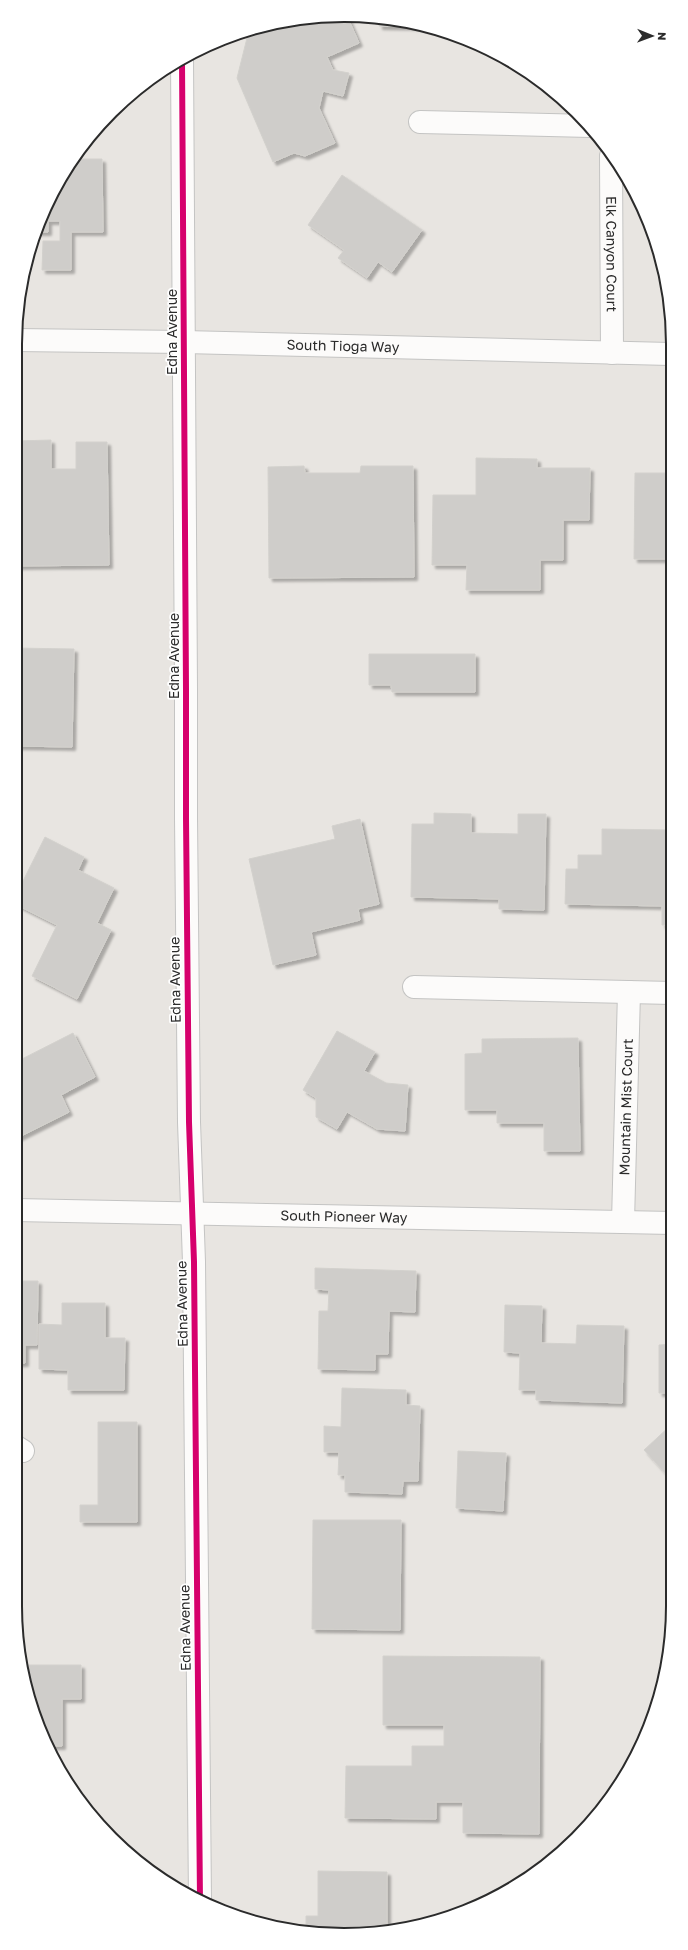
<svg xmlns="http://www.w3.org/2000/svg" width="688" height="1950" font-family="'Golos Text',sans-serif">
<defs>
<filter id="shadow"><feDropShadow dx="3.5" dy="3.5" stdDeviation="1" flood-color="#0004"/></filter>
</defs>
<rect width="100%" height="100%" fill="#e8e5e1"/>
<g fill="#cfcdca" stroke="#d3d1cd" filter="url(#shadow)">
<polygon points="347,16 359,43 327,57 333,70 349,73 343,96 323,91 319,108 335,143 305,156 294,153 273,162 237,78 249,30 301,18"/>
<polygon points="379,18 429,26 432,27 379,26"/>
<polygon points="73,159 102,159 103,232 71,232 71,270 42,270 43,241 60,241 60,221 48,221 48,232 36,232 49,199"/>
<polygon points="342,175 422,230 392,272 378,262 367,278 338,258 344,250 308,225"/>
<polygon points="51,440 51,469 76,469 76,442 107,442 109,565 15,566 15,441"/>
<polygon points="476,458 537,459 537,468 590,468 589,520 563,520 563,560 540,560 540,590 466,590 467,565 432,565 433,495 476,495"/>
<polygon points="304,466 305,473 360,473 361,466 413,466 414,577 269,578 268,467"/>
<polygon points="635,473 671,473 671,559 634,559"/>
<polygon points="15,648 74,649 72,747 15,746"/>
<polygon points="369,654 475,654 475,692 392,692 391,685 369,685"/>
<polygon points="434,813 471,814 471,833 518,834 518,814 546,814 544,910 499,909 499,899 411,897 412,824 434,824"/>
<polygon points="360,819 379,904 358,909 360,920 311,932 316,955 273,965 249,859 335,839 332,826"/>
<polygon points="602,829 671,830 672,925 662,925 662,906 565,904 566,869 578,869 578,855 602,855"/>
<polygon points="45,837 84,857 78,870 114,888 97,923 111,930 77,999 32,976 57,925 15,904 15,897"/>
<polygon points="337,1031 375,1052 364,1071 386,1083 408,1085 405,1131 377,1129 347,1112 337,1129 316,1117 316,1098 303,1090"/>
<polygon points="73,1033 95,1077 61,1095 69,1112 15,1139 15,1060 16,1062"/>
<polygon points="578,1038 580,1151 544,1151 544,1123 497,1123 497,1110 465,1110 465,1054 482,1053 482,1039"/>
<polygon points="315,1268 416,1271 415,1312 389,1311 388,1354 375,1354 375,1370 318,1369 319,1311 328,1311 329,1290 315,1289"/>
<polygon points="15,1281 38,1281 37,1345 25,1345 25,1363 15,1363"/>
<polygon points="62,1303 105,1303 105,1338 125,1338 124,1390 68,1390 68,1370 39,1369 39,1324 62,1325"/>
<polygon points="505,1305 542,1306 541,1343 576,1344 577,1325 624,1326 622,1403 536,1400 536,1390 519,1390 520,1353 504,1352"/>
<polygon points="672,1344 673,1393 659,1393 659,1345"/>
<polygon points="342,1388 406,1390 406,1405 420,1406 418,1481 403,1481 402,1494 345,1492 345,1475 338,1475 339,1452 324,1452 324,1426 341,1427"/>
<polygon points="98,1422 137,1422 137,1522 80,1522 80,1505 98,1505"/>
<polygon points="671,1425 673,1427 673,1482 644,1450"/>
<polygon points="458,1451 506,1453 503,1511 456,1508"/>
<polygon points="313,1520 401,1520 400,1630 312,1629"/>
<polygon points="383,1656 540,1657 539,1834 463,1833 463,1802 436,1802 436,1819 345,1818 346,1766 412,1766 412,1746 444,1746 444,1725 383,1725"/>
<polygon points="21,1665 81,1665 81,1699 62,1699 62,1746 49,1746 40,1732"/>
<polygon points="318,1871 387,1872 387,1931 365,1934 306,1932 306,1916 318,1916"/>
</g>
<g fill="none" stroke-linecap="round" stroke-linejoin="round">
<g stroke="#c4c4c3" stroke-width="24">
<g id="minor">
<polyline points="420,122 590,126"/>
<path id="s1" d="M611,156L612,353"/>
<path id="s2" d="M15,340L184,342L670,354"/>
<polyline points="414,987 672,993"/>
<path id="s3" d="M15,1210L672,1223"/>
<path id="s4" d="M623,1222L629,992"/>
<polyline points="15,1446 23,1451"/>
</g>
</g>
<g stroke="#c4c4c3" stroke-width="24">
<polyline id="tertiary" points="182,58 186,689 186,818 189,1122 194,1262 200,1901"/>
</g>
<use href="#minor" stroke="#fcfbfa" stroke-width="22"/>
<use href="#tertiary" stroke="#fcfbfa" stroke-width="22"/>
<g stroke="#fff" stroke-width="8">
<polyline id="cycleway" points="182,58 186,689 186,818 189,1122 194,1262 200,1901"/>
</g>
<use href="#cycleway" stroke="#d6006c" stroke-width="6"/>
</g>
<g text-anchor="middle" stroke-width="3.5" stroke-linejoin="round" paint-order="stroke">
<g font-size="14" fill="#2b2b2b" stroke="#fff">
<text dy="5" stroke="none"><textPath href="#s1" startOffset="98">Elk Canyon Court</textPath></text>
<text transform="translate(172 332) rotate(-90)" y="5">Edna Avenue</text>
<text dy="5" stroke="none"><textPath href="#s2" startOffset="328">South Tioga Way</textPath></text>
<text transform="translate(174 656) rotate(-90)" y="5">Edna Avenue</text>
<text transform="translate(175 980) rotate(-91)" y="5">Edna Avenue</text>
<text dy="5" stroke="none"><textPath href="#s4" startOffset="115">Mountain Mist Court</textPath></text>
<text dy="5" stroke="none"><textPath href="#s3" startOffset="329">South Pioneer Way</textPath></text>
<text transform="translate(182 1304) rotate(-91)" y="5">Edna Avenue</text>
<text transform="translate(185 1628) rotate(-91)" y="5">Edna Avenue</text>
</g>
</g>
<path d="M0 0H688V1950H0ZM344 22H344A322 322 0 0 1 666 344V1606A322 322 0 0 1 344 1928H344A322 322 0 0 1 22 1606V344A322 322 0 0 1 344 22Z" fill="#fff" fill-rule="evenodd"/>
<path fill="none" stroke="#2b2b2b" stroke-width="2" d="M344 22H344A322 322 0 0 1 666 344V1606A322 322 0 0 1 344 1928H344A322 322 0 0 1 22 1606V344A322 322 0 0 1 344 22Z"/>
<g transform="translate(652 36) rotate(91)" stroke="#ffffff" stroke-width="3" paint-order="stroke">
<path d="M0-3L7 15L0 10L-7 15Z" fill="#2b2b2b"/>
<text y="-6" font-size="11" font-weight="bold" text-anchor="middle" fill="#2b2b2b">N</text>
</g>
</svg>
